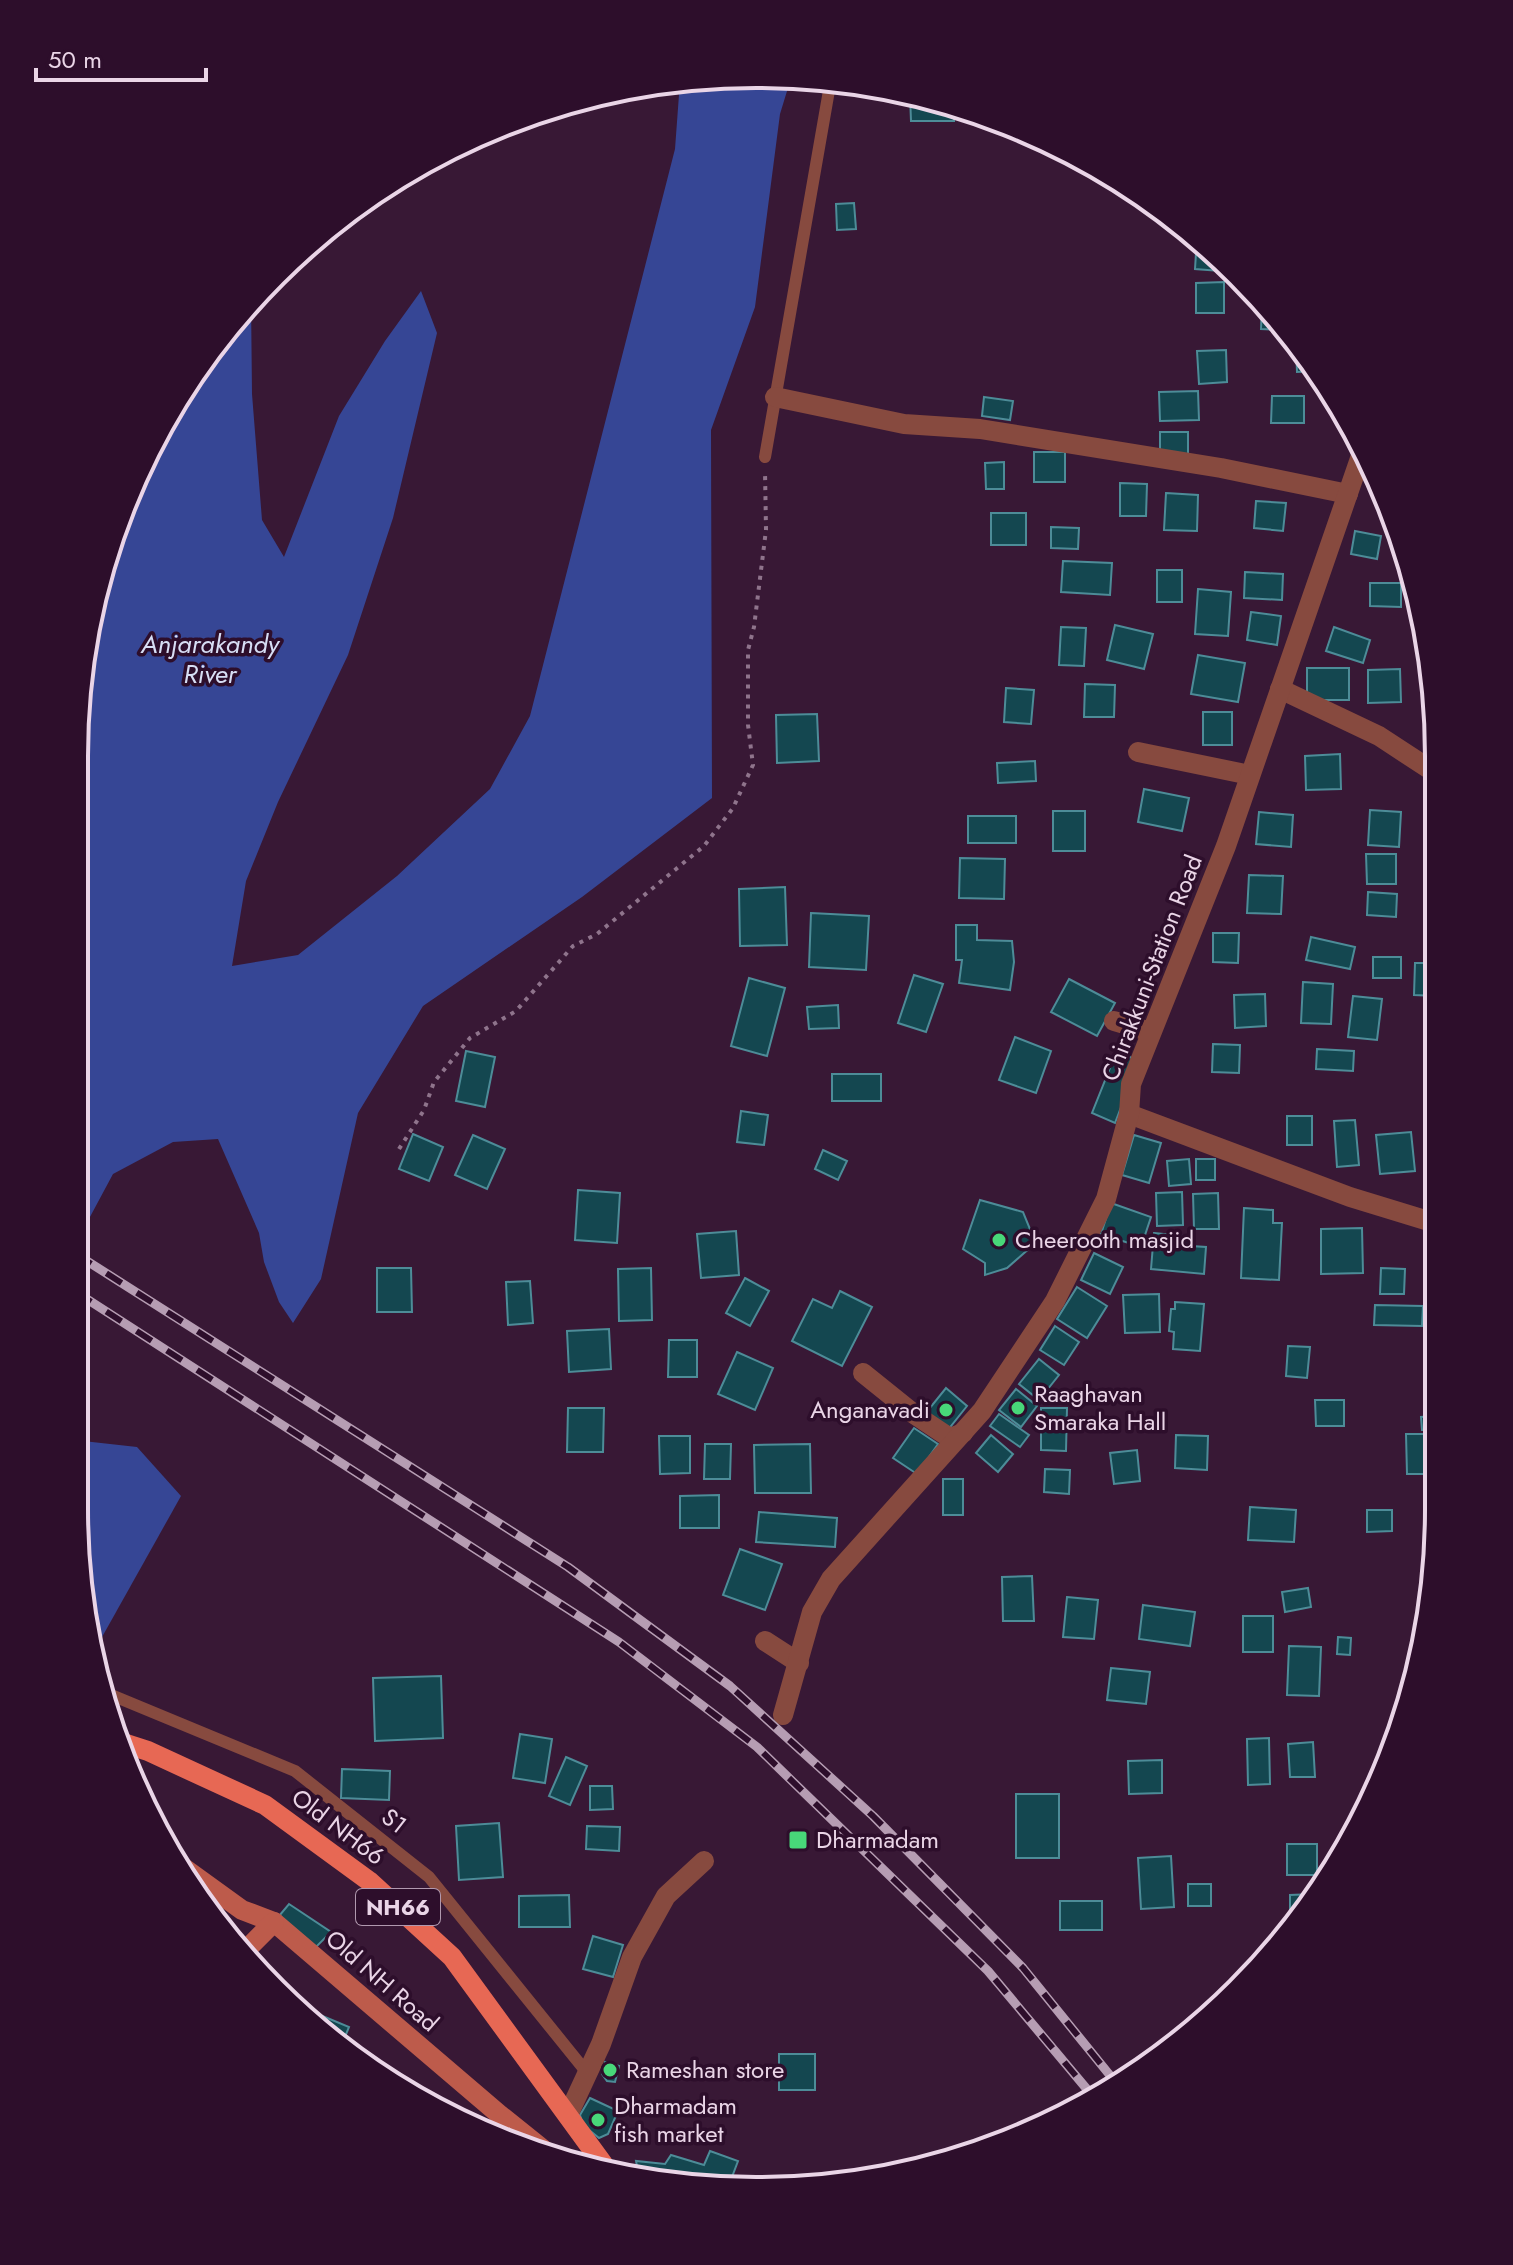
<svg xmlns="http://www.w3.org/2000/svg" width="1513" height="2265" font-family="Jost,sans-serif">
<rect width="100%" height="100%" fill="#381835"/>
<g fill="#364695">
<polygon points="712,75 791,78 780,114 755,307 711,430 712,798 582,897 423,1006 358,1113 321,1279 293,1323 279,1302 264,1262 259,1233 218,1139 173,1142 113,1174 76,1243 80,667 144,455 244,306 251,300 252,394 262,520 284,557 339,416 385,341 421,291 437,333 393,518 348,655 278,802 246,881 232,966 298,955 397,876 490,789 530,716 675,149 680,81"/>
<polygon points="74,1440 137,1447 181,1496 97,1646 74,1508"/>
</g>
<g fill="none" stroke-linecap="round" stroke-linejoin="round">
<polyline stroke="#d7def5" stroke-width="2" stroke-dasharray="10 8" stroke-linecap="butt" points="80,678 81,663"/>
</g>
<g fill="#144750" stroke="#4d8c98" stroke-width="2">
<polygon points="910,95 954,105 954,121 911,121"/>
<polygon points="854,203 856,229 837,230 836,204"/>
<polygon points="1197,237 1220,258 1220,271 1195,269"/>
<polygon points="1224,282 1224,313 1196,313 1196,283"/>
<polygon points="1262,303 1284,326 1284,330 1261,329"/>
<polygon points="1296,344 1300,344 1317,371 1297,372"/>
<polygon points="1226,350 1227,382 1199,384 1197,351"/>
<polygon points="1198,391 1199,420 1160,421 1159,392"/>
<polygon points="1272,396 1304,396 1304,423 1271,423"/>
<polygon points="984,397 1013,401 1010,420 982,416"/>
<polygon points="1160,432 1188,432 1188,454 1160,455"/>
<rect x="1034" y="452" width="31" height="30"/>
<polygon points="1004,462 1004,489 986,489 985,463"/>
<polygon points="1120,483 1147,484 1146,516 1120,516"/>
<polygon points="1166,493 1198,495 1197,531 1164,530"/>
<polygon points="1256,501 1286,503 1283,531 1254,528"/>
<rect x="991" y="513" width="35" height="32"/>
<polygon points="1051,527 1079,528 1078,549 1051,548"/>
<polygon points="1355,531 1381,536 1377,559 1351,554"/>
<polygon points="1063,561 1112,563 1110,595 1061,592"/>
<rect x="1157" y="570" width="25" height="32"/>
<polygon points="1245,572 1283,574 1282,600 1244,598"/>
<polygon points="1370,583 1401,583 1401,607 1370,606"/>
<polygon points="1198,589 1231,592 1228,636 1195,634"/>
<polygon points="1251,612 1281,616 1277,645 1247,640"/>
<polygon points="1115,625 1153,634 1144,669 1107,660"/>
<polygon points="1061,627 1086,628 1084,666 1059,665"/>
<polygon points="1334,627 1370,640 1363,663 1326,651"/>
<polygon points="1198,655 1245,663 1238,702 1191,694"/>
<rect x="1307" y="668" width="42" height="32"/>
<polygon points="1400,669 1401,702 1368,703 1368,670"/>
<polygon points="1085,684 1115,685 1114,717 1084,717"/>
<polygon points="1006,688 1034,690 1031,724 1004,722"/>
<polygon points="1431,709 1437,709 1438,712 1437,747 1432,747"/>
<rect x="1203" y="712" width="29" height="33"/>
<polygon points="817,714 819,761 777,763 776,715"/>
<polygon points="1340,754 1341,789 1306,790 1305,756"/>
<polygon points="1035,761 1036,781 998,783 997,763"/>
<polygon points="1144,789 1189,798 1182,831 1138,822"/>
<polygon points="1370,810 1401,812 1399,847 1368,845"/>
<rect x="1053" y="811" width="32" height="40"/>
<polygon points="1259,812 1293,815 1291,847 1256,844"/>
<rect x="968" y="816" width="48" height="27"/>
<polygon points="1366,854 1396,854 1396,884 1367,884"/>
<polygon points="960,858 1005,859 1004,899 959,898"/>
<polygon points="1249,875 1283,876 1281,914 1247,913"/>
<polygon points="785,887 787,945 740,946 739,889"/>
<polygon points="1368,892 1397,894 1396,917 1367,915"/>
<polygon points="811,913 869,916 866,970 809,967"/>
<polygon points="956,925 977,925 977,940 1012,941 1014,962 1010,990 959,983 962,960 956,960"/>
<polygon points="1213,933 1239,933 1238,963 1213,962"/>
<polygon points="1311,937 1355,947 1350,969 1306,960"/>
<rect x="1373" y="957" width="28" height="21"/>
<polygon points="1415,963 1436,963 1436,996 1414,995"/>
<polygon points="914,975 943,984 926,1032 898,1023"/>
<polygon points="749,978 785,988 767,1056 731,1046"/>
<polygon points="1069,979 1115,1003 1097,1036 1051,1012"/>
<polygon points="1303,982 1333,984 1331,1024 1301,1023"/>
<polygon points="1265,994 1266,1026 1235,1028 1234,995"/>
<polygon points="1353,996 1382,999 1377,1040 1348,1037"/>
<polygon points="838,1005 839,1028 809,1029 807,1007"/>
<polygon points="1015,1037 1051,1051 1036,1093 999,1080"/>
<polygon points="1213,1044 1240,1045 1239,1073 1212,1072"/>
<polygon points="1317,1049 1354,1051 1353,1071 1316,1069"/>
<polygon points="466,1051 495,1057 485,1107 456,1101"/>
<polygon points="1116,1053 1139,1060 1115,1123 1092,1113"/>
<rect x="832" y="1074" width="49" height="27"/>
<polygon points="741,1111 768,1115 764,1145 737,1142"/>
<rect x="1287" y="1116" width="25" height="29"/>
<polygon points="1355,1120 1359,1165 1337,1167 1334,1121"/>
<polygon points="1411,1132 1415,1171 1380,1174 1376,1135"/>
<polygon points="413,1134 443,1147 429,1181 399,1169"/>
<polygon points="473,1135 505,1149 487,1189 455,1175"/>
<polygon points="1134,1135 1161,1143 1149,1183 1122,1175"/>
<polygon points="823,1150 847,1161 838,1180 815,1169"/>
<polygon points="1189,1159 1191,1184 1169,1186 1167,1161"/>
<rect x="1196" y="1159" width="19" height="21"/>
<polygon points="578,1190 620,1193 617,1243 575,1240"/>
<polygon points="1182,1192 1183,1225 1157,1226 1156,1193"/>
<polygon points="1218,1193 1219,1229 1194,1229 1193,1194"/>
<polygon points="980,1200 1023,1212 1032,1234 1031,1247 1007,1268 985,1275 985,1263 963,1249"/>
<polygon points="1111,1203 1151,1217 1141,1247 1101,1234"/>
<polygon points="1244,1208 1273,1210 1273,1223 1282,1223 1279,1280 1241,1278"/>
<polygon points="1362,1228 1363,1273 1321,1274 1321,1229"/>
<polygon points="736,1231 739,1275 701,1278 697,1234"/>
<polygon points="1154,1233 1183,1236 1183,1241 1192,1241 1191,1246 1206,1247 1204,1274 1151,1269"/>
<polygon points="1094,1253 1123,1267 1110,1294 1081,1280"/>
<polygon points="377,1268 411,1268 412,1312 377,1312"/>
<polygon points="651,1268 652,1320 619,1321 618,1269"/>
<polygon points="1381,1268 1405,1269 1404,1294 1380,1294"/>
<polygon points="745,1278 769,1291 750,1326 726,1313"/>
<polygon points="530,1281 533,1323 508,1325 506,1282"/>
<polygon points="1077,1287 1107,1306 1087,1338 1057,1319"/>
<polygon points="840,1291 872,1307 842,1366 792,1341 813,1299 832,1308"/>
<polygon points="1159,1294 1160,1332 1125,1333 1123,1295"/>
<polygon points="1175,1302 1204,1304 1200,1351 1173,1349 1174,1332 1169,1331 1171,1309 1175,1309"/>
<polygon points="1375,1305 1423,1306 1422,1326 1374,1325"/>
<polygon points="1055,1326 1079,1342 1064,1365 1040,1350"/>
<polygon points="609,1329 611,1369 569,1372 567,1331"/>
<polygon points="669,1340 697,1340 697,1377 668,1377"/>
<polygon points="1288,1346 1310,1347 1307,1378 1286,1376"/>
<polygon points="737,1352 773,1368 755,1410 718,1394"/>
<polygon points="1039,1359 1059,1375 1039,1400 1019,1384"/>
<polygon points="946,1388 967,1406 947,1431 925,1414"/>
<polygon points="1016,1389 1037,1406 1021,1427 999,1410"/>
<polygon points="1315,1400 1344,1400 1344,1426 1316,1426"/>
<polygon points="568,1408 604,1408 603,1452 567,1452"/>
<polygon points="1041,1408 1067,1408 1066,1451 1041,1450"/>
<polygon points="999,1414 1029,1435 1020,1447 990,1426"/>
<polygon points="1434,1416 1434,1430 1422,1430 1421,1417"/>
<polygon points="914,1428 938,1444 917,1474 893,1458"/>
<polygon points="1406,1434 1430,1434 1430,1474 1407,1474"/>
<polygon points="991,1435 1013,1454 998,1472 976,1453"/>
<polygon points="1176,1435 1208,1436 1207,1470 1175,1468"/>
<polygon points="659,1436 690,1436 690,1473 660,1474"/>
<polygon points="705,1444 731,1444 730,1479 704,1479"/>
<polygon points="810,1444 811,1493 755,1493 754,1445"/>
<polygon points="1137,1450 1140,1481 1114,1484 1110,1453"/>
<polygon points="1045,1469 1070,1470 1069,1494 1044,1492"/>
<rect x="943" y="1479" width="20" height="36"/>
<polygon points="719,1495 719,1528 680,1528 680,1496"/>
<polygon points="1250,1507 1296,1510 1294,1542 1248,1540"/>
<polygon points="1367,1510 1392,1510 1392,1531 1367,1532"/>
<polygon points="759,1512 837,1518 835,1547 756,1542"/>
<polygon points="740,1549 782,1564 765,1610 723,1595"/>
<polygon points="1032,1576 1034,1621 1003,1621 1002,1577"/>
<polygon points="1308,1588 1311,1607 1285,1612 1282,1592"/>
<polygon points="1067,1597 1098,1600 1094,1639 1063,1637"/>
<polygon points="1143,1605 1195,1612 1190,1646 1139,1639"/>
<rect x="1243" y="1616" width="30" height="36"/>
<polygon points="1338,1637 1351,1638 1350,1655 1337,1654"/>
<polygon points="1289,1646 1321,1647 1319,1696 1287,1695"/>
<polygon points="1111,1668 1150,1672 1146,1704 1107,1700"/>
<polygon points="441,1676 443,1738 375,1741 373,1678"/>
<polygon points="520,1734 552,1739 545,1783 513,1778"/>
<polygon points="1269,1738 1270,1784 1248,1785 1247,1739"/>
<polygon points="1313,1742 1315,1777 1290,1777 1288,1744"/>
<polygon points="566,1757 587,1766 570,1805 549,1796"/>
<polygon points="1162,1760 1162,1793 1129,1794 1128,1761"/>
<polygon points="342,1769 390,1771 389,1800 341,1798"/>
<polygon points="590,1786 612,1786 613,1809 590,1810"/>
<rect x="1016" y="1794" width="43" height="64"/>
<polygon points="499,1823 503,1877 459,1880 456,1826"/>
<polygon points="587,1826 620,1827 619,1851 586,1849"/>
<rect x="1287" y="1844" width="30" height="31"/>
<polygon points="1171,1856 1174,1907 1141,1909 1138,1858"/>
<rect x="1188" y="1884" width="23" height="22"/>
<polygon points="1313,1894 1291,1926 1290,1926 1290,1895"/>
<polygon points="569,1895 570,1927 519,1927 519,1896"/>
<rect x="1060" y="1901" width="42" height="29"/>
<polygon points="289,1904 331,1932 310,1953 274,1922"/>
<polygon points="593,1936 623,1945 613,1977 583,1969"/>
<polygon points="301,2007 349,2027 340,2049"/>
<rect x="779" y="2054" width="36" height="36"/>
<polygon points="605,2062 619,2066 615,2082 607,2081 602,2074"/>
<polygon points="590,2098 618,2111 608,2134 599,2138 583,2125 580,2115"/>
<polygon points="710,2151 738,2161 732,2177 734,2187 712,2190 638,2172 636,2161 665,2164 671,2155 704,2165"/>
</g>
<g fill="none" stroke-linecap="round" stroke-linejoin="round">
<polyline stroke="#8f748c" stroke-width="4" stroke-dasharray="4 6" stroke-linecap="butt" points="399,1149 424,1110 434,1082 470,1038 516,1011 573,946 597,934 704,846 733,808 753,765 748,725 748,650 754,627 766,530 765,471"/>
<g stroke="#874a3f" stroke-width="12">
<polyline points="765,457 831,79"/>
<polyline points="104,1692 295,1771 429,1877 588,2074"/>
</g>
<g stroke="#874a3f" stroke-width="20">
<polyline points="775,397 904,424 980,429 1221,468 1348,494"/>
<polyline points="1280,689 1379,736 1437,774"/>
<polyline points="1138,752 1250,775"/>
<polyline points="1114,1021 1151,1032"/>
<polyline points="1129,1114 1350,1197 1435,1223"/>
<polyline points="863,1373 914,1414 950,1438 963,1433"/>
<polyline points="765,1641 799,1663"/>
<polyline points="783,1715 812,1612 831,1579 982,1411 1055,1301 1106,1199 1129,1114 1131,1084 1226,846 1364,447"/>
<polyline points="568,2115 601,2044 632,1957 666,1896 704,1861"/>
</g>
<g stroke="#bd5b4b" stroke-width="20">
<polyline points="177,1863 242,1910 274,1922 500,2115 545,2151"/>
<polyline points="247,1949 274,1922"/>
</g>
<polyline stroke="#e76854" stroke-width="20" points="117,1741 148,1751 265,1805 369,1881 452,1957 603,2164"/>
<g stroke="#b69db3" stroke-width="9">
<g id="rail">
<polyline points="76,1254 568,1567 730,1686 873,1816 1023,1968 1117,2084"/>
<polyline points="76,1292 619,1642 757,1747 988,1971 1096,2100"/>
</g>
</g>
<use href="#rail" stroke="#2d0e2b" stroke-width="6" stroke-dasharray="18" stroke-linecap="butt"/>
</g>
<g fill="#48d779" stroke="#2d0e2b" stroke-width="3">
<circle cx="999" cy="1240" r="8"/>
<circle cx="1018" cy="1408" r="8"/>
<circle cx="946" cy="1410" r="8"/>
<rect x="788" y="1830" width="20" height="20" rx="4"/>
<circle cx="610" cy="2070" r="8"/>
<circle cx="598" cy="2120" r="8"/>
</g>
<g text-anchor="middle" stroke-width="7" stroke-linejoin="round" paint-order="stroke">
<rect fill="#2d0e2b" stroke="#b199af" stroke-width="2" x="356" y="1889" width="84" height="36" rx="6"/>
<g font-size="22" font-weight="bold" fill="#ead5e7">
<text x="398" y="1915">NH66</text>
</g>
<g font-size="24" fill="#ead5e7" stroke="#2d0e2b">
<text transform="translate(1152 968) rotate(-69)" y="8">Chirakkuni-Station Road</text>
<text transform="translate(394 1821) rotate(38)" y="8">S1</text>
<text transform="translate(338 1827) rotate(37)" y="8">Old NH66</text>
<text transform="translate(382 1981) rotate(41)" y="8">Old NH Road</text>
</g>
<g font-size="24" fill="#ead5e7" stroke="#2d0e2b" text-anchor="start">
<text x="1015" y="1248">Cheerooth masjid</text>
<text x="1034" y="1402">Raaghavan<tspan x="1034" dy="28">Smaraka Hall</tspan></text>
<text x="930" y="1418" text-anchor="end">Anganavadi</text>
<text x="816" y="1848">Dharmadam</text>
<text x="626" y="2078">Rameshan store</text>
<text x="614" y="2114">Dharmadam<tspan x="614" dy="28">fish market</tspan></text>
</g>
<g font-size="26" font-style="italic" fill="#d7def5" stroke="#2d0e2b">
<text x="210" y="653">Anjarakandy<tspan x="210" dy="30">River</tspan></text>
</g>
</g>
<path d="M0 0H1513V2265H0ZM756 88H757A668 668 0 0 1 1425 756V1509A668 668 0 0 1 757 2177H756A668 668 0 0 1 88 1509V756A668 668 0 0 1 756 88Z" fill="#2d0e2b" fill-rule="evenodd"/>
<path fill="none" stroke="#ead5e7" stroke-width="4" d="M756 88H757A668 668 0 0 1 1425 756V1509A668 668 0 0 1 757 2177H756A668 668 0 0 1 88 1509V756A668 668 0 0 1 756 88Z"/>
<path d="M36 68v12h170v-12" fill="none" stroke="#ead5e7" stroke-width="4"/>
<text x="48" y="68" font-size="24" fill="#ead5e7" stroke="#2d0e2b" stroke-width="6" paint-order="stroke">50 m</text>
</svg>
